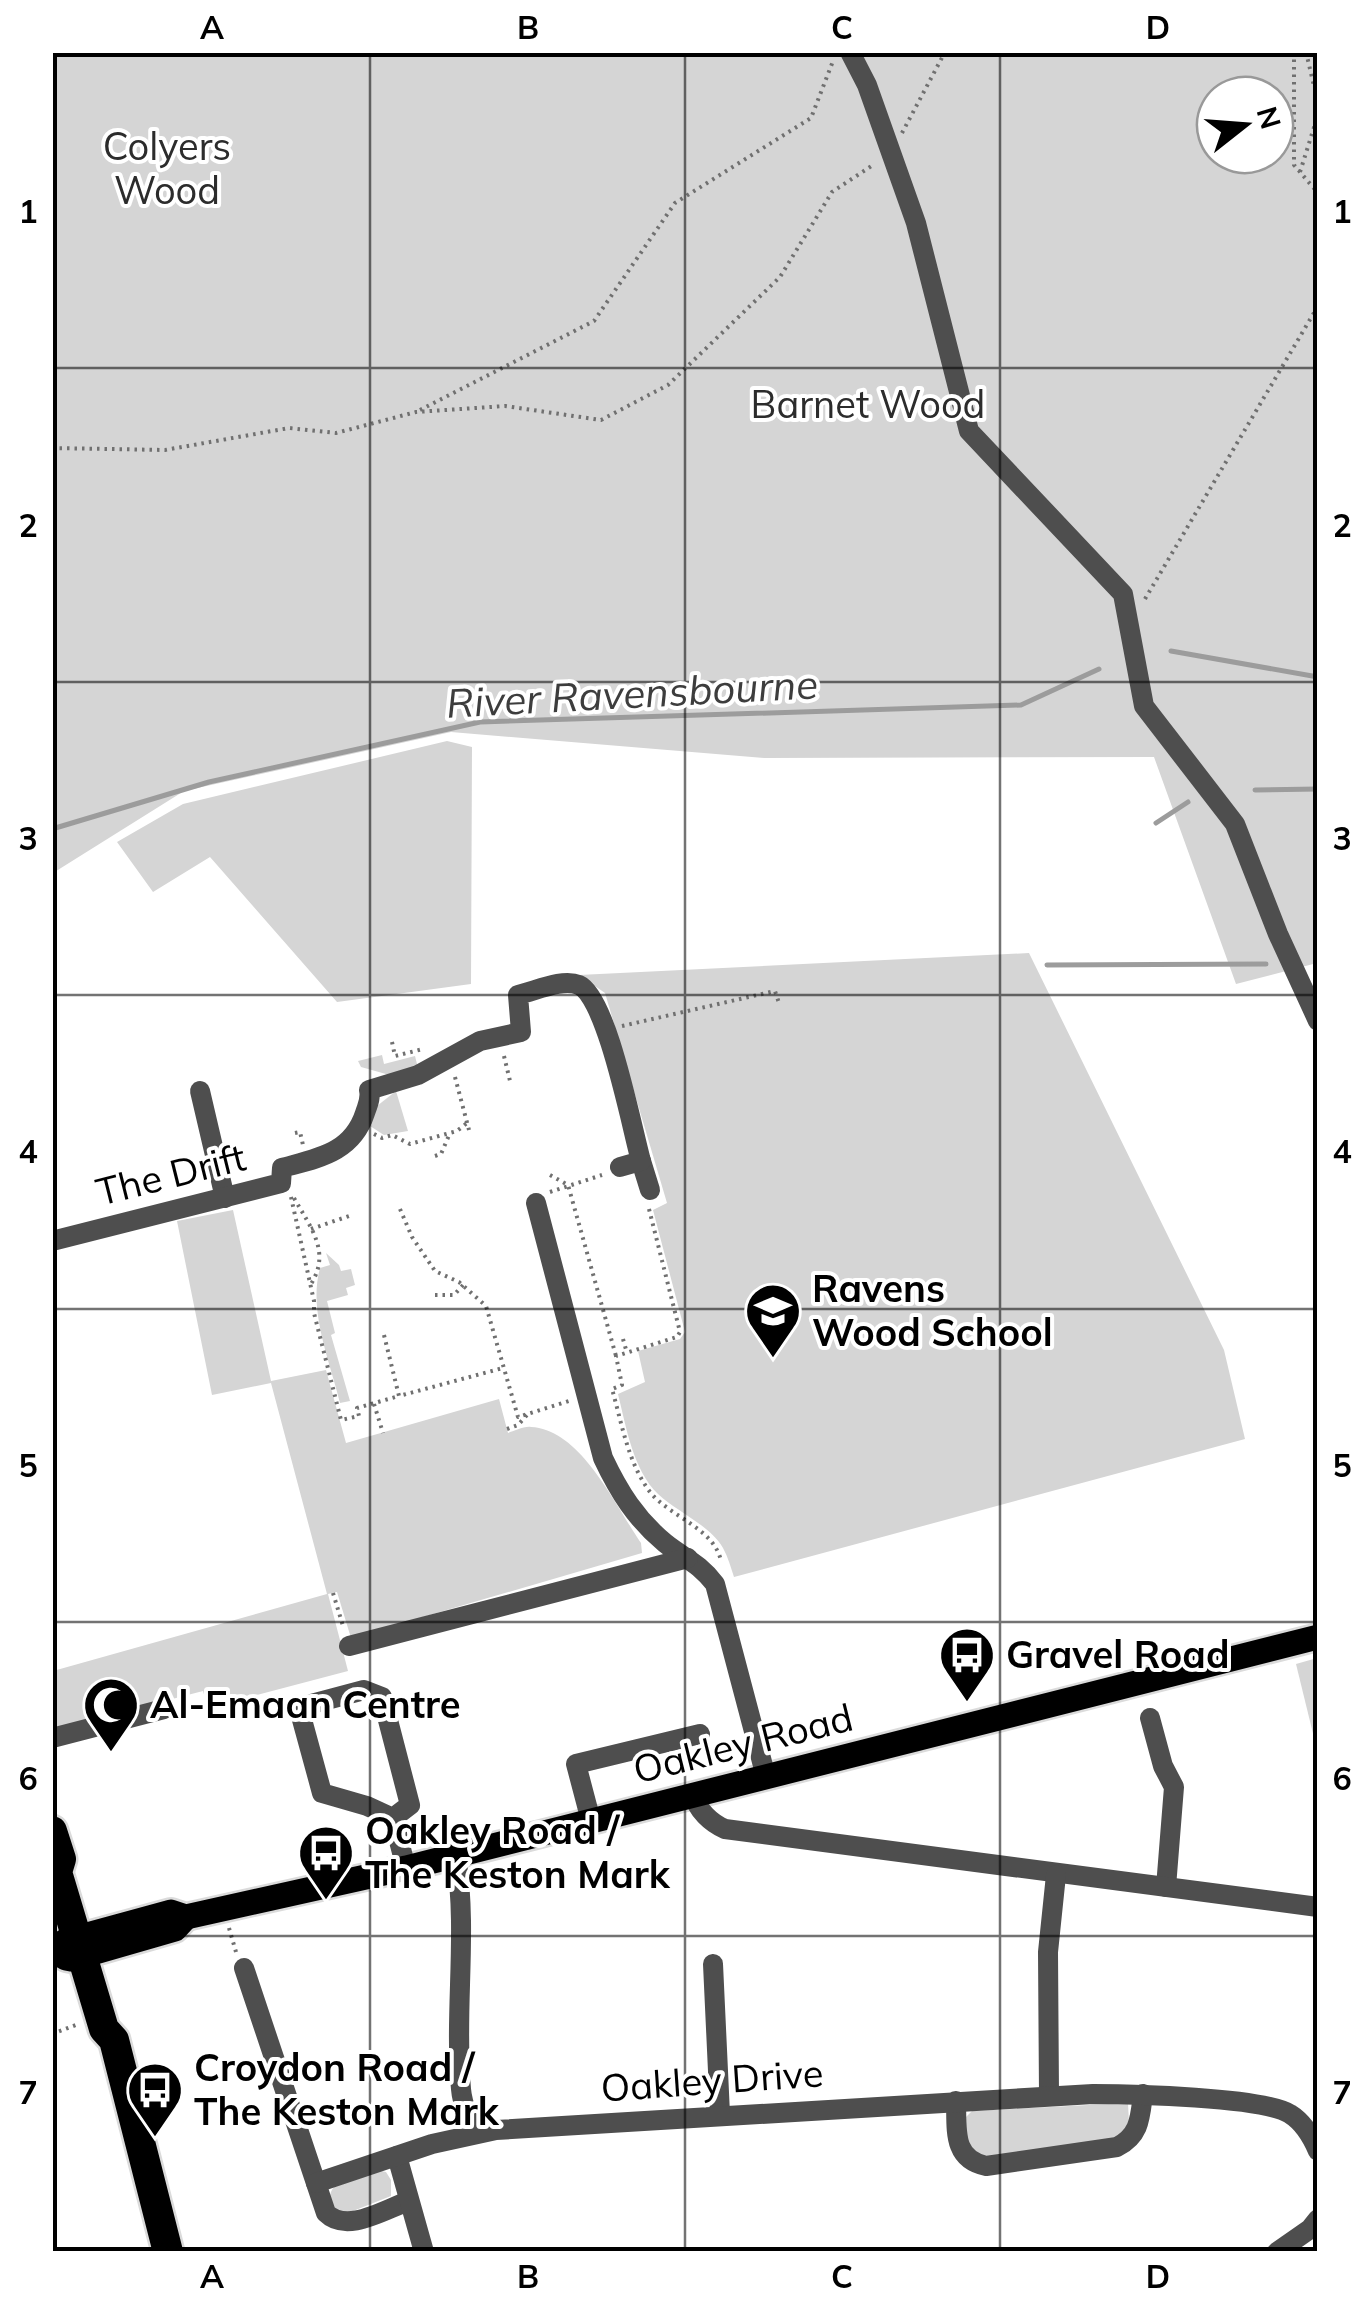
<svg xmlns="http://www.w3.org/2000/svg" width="1370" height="2304" font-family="Mulish,sans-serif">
<rect width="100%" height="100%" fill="#fff"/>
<g fill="#d5d5d5" fill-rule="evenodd">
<path d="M53,53H1317V963L1236,984L1154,757L764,758L451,732L184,791L53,873ZM1215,95H1275V155H1215Z"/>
<polygon points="447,741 472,747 471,984 337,1002 210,857 153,892 117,842 183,804"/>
<path d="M1029,953L1224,1350L1245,1439L734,1577C731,1568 728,1557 723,1548C710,1525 677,1512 658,1494C633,1470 626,1426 618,1394L645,1382L638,1351L680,1339L685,1332L653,1210L667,1203L605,993L579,975Z"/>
<polygon points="382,1055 384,1064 415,1056 418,1068 393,1076 361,1067 358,1061"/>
<polygon points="396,1091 408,1131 384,1135 370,1126 377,1106"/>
<path d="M233,1210L271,1381L326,1370L346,1443L499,1399L508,1433C514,1431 524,1426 531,1427C581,1429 616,1507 641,1543L642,1553L351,1638L337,1592L328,1594L348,1671L208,1708L203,1691L53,1730V1671L327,1594L271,1383L212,1395L177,1221Z"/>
<path d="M326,1253L339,1265L341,1271L351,1269L355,1285L346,1288L348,1295L327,1301L335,1333L331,1335L350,1401L340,1403C330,1361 308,1311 320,1268L330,1265Z"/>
<polygon points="1317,1658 1318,1658 1317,1750 1296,1664"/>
<polygon points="1128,2103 1129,2123 1118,2139 981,2158 966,2146 965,2118 972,2111"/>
<path d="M377,2170L386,2172L391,2180V2196L348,2213L334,2211C318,2180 355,2178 377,2170Z"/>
</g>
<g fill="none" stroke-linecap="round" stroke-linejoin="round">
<g stroke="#9c9c9c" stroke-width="5">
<polyline points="1171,651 1318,677"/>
<polyline points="1255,790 1318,789"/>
<polyline points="1156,823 1188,802"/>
<polyline points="52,829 209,782 480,722 1021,705 1099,669"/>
<polyline points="1047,965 1266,964"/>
</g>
<g stroke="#dbdbdb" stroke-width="30">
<g id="major">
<polyline points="57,1955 65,1941 171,1912 186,1917 406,1868 1318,1637"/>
<polyline points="66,1958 71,1959 175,1929 186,1917"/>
</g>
</g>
<g stroke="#dbdbdb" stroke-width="35">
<polyline id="highway" points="52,1831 61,1859 57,1872 104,2029 114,2040 168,2252"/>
</g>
<g stroke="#707070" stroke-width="4" stroke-dasharray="2.5 5" stroke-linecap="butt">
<polyline points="1294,52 1294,165 1318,193"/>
<polyline points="1306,52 1314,86"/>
<polyline points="902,133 945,52"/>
<polyline points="1300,172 1316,121 1315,88 1318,87"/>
<polyline points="1318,201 1314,205 1318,212"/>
<polyline points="420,410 594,321 675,203 811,118 833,61"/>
<polyline points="52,448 165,450 289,428 336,433 416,412 505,406 601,420 668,385 780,277 832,192 873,165"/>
<polyline points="1145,599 1318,306"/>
<polyline points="622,1026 775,991 779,1003"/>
<polyline points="392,1042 395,1056 423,1049"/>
<polyline points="504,1056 510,1081"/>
<polyline points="455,1077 469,1130"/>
<polyline points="295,1133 300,1132 303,1145"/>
<polyline points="374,1134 382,1138 392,1135 410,1144 457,1131 467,1123"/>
<polyline points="435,1156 441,1154 450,1133"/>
<polyline points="550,1175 568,1185 616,1356"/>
<polyline points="550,1192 602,1175"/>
<polyline points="291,1197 314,1301 314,1313 341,1420 359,1416 357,1408 399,1396"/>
<path d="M294,1198C311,1228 331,1252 311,1284"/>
<polyline points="400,1209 412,1237 435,1271 459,1282 486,1306 518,1417 569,1401"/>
<path d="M649,1209L680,1332L677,1337L616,1356L622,1385L612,1389C622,1424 628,1463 650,1492C670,1517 714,1528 721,1561"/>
<polyline points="311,1229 352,1215"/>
<polyline points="435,1295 454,1295 463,1285"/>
<polyline points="384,1335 399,1396 503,1368"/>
<polyline points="623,1339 627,1353"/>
<polyline points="374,1404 383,1433"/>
<polyline points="507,1429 518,1425 527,1415"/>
<polyline points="333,1593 343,1626"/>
<polyline points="229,1928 236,1952"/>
<polyline points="52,2034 76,2025"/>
</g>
<g stroke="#4e4e4e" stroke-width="20">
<polyline points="850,52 867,85 916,223 969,431 1123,594 1144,706 1235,824 1278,934 1318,1021"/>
<polyline points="200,1091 225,1198"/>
<polyline points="641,1161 650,1190"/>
<path d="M536,1203L603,1458C619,1492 636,1519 665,1543C685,1559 698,1562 715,1584L766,1777"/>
<path d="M52,1241L281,1183L282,1168C318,1158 352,1153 365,1113C368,1104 371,1099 369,1090L418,1075L480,1041L521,1032L518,995C536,991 562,978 579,985C607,997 632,1129 641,1161L620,1167"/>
<polyline points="349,1646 688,1558"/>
<polygon points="364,1690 382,1697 410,1805 393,1818 367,1806 322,1793 301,1716 304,1706"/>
<polyline points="1150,1718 1163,1766 1174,1787 1166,1887"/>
<polyline points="52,1738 164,1709"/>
<path d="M694,1795C697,1810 711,1823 725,1829L1318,1907"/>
<polyline points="393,1818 406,1868"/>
<polyline points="591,1821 576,1764 700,1734"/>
<path d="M456,1856C468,1934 454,2011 461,2089C462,2104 469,2119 473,2134"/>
<polyline points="713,1964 720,2114"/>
<path d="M244,1968L326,2213C347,2234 385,2209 409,2201"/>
<polyline points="1049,2095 1048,1952 1056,1875"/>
<path d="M956,2101C957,2129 952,2159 986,2166L1117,2147C1140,2135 1140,2118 1143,2094"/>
<polyline points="397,2156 424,2252"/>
<path d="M316,2183L432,2144L496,2130L1093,2094C1129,2094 1264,2097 1290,2114C1303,2122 1312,2137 1318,2151"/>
<polyline points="1277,2252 1310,2229 1318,2219"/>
</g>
<use href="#major" stroke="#000" stroke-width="25"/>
<use href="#highway" stroke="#000" stroke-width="30"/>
</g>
<path fill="none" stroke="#000" stroke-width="2.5" stroke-opacity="0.55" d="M370,52V2252M685,52V2252M1000,52V2252M52,368H1318M52,682H1318M52,995H1318M52,1309H1318M52,1622H1318M52,1936H1318"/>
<defs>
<g id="school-pin" transform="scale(2.875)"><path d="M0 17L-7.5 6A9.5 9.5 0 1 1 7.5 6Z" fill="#000" stroke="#fff"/><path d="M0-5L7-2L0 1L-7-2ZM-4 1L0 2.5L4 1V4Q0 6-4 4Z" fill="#fff"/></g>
<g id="bus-pin" transform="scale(2.875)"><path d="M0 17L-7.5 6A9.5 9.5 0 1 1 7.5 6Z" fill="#000" stroke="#fff"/><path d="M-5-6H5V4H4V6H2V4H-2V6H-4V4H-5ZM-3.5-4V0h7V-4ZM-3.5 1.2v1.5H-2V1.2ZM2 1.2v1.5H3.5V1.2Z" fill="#fff"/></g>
<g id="mosque-pin" transform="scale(2.875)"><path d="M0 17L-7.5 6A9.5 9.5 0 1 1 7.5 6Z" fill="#000" stroke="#fff"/><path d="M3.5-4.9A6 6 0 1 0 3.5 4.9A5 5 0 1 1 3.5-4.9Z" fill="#fff"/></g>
</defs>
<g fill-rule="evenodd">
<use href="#school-pin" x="773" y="1311"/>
<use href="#bus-pin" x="967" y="1655"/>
<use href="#mosque-pin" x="111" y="1705"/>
<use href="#bus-pin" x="326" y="1853"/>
<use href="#bus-pin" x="155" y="2090"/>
</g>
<g text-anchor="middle" stroke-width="8" stroke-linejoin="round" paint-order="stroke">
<g font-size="38" fill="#2c2c2c" stroke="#fff">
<text x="167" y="160">Colyers<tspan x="167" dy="44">Wood</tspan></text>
<text x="868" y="418">Barnet Wood</text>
</g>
<g font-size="38" fill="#000" stroke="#fff">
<text transform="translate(171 1175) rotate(-14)" y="13">The Drift</text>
<text transform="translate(743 1744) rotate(-14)" y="13">Oakley Road</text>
<text transform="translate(712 2081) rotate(-4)" y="13">Oakley Drive</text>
</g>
<g font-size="38" font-weight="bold" fill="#000" stroke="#fff" text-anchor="start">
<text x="812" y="1302">Ravens<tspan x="812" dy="44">Wood School</tspan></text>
<text x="1006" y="1668">Gravel Road</text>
<text x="150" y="1718">Al-Emaan Centre</text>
<text x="365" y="1844">Oakley Road /<tspan x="365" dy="44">The Keston Mark</tspan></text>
<text x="194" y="2081">Croydon Road /<tspan x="194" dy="44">The Keston Mark</tspan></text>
</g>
<g font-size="40" font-style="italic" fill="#3d3d3d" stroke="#fff">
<text transform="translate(632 694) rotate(-3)" y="14">River Ravensbourne</text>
</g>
</g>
<rect width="1370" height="2304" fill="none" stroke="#ffffff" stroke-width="110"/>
<g transform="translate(1245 125) rotate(73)"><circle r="48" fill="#ffffff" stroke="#999999" stroke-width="2.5"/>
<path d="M0-8L18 38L0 25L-18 38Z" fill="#000000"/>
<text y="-15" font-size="28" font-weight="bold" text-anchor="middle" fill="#000000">N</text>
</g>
<rect x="55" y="55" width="1260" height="2194" fill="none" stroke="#000" stroke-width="4"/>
<g font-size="32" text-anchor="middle" font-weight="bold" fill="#000">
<text x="212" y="39">A</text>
<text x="528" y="39">B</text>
<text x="842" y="39">C</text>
<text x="1158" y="39">D</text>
<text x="28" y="223">1</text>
<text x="1342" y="223">1</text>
<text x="28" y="537">2</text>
<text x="1342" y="537">2</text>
<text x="28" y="850">3</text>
<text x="1342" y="850">3</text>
<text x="28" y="1163">4</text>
<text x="1342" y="1163">4</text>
<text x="28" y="1477">5</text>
<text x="1342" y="1477">5</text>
<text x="28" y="1790">6</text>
<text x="1342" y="1790">6</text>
<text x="28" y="2104">7</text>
<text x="1342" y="2104">7</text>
<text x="212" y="2288">A</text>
<text x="528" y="2288">B</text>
<text x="842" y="2288">C</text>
<text x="1158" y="2288">D</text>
</g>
</svg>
